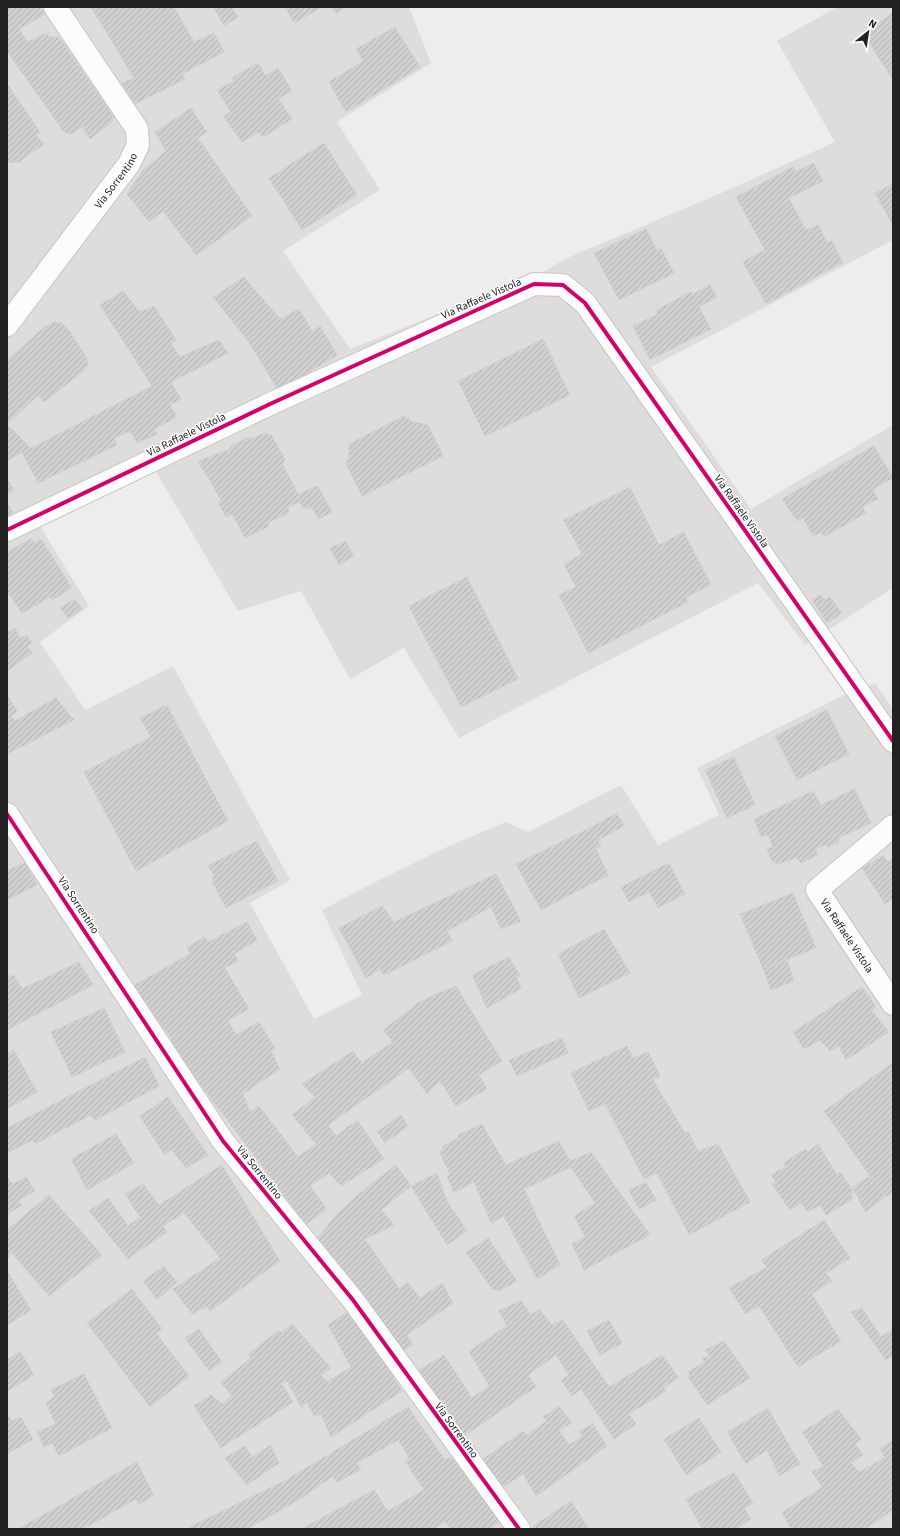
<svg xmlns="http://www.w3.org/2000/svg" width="900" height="1536" font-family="'Source Sans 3',sans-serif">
<defs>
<pattern id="building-hatch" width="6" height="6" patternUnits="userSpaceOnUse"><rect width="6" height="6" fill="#d2d0ce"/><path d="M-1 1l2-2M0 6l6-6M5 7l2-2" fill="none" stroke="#b4b2b1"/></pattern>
</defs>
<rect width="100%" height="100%" fill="#efedeb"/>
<polygon fill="#dedddc" points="7,7 409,7 431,63 337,122 380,190 283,251 350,349 541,273 567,258 726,191 835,142 777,41 837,7 893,7 893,240 651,367 751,509 893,425 893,588 805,645 758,583 459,738 404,648 350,679 301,591 238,611 155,470 38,523 89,606 40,642 85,710 173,666 290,880 250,903 314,1019 362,995 322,910 373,883 449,846 506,822 528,832 621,785 658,845 719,815 697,768 842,696 875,683 893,709 893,1529 7,1529"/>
<g fill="url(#building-hatch)" stroke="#d2cfcc">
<polygon points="7,7 40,7 45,14 19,29 27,42 47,33 49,37 59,37 114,117 111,123 90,139 82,127 72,134 64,132 7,51"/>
<polygon points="91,7 174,7 194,42 214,33 224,52 182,74 185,79 135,104 122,83 134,78"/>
<polygon points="217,7 232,7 238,17 224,26 214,8"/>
<polygon points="285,7 322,7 294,23"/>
<polygon points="332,7 346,7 336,13"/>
<polygon points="893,13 893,80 863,33"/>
<polygon points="395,27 420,67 346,112 329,82 363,61 356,49"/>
<polygon points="258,63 265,76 278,68 292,91 278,99 292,119 263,137 259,132 242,142 223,116 231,112 217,90 234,81 232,78"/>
<polygon points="7,84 40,132 36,135 44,144 19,162 7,163"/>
<polygon points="191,108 207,132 198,138 252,216 196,255 163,211 149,222 127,194 143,170 166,151 155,132"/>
<polygon points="324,143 357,195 302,230 269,178"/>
<polygon points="814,163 823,181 789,198 806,230 819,225 827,242 832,241 843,262 766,304 743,262 765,250 736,197 793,167 795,172"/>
<polygon points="893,184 893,226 875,193"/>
<polygon points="646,229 657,250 661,248 674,273 619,300 594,253"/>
<polygon points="244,277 280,319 299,309 312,331 320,326 337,355 279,391 248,341 213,297"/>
<polygon points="710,285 717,297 699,307 711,329 650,360 633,326 658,314 655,311 690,292 693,294"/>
<polygon points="123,291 140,312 154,306 176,340 171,344 180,357 219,340 228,353 171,382 181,399 170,405 177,417 154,429 157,434 137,443 130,431 114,438 117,445 38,483 22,452 7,461 7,360 46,326 55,322 63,324 69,330 87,359 88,365 81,373 44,402 38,395 7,424 31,448 152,386 100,305"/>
<polygon points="543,339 570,395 485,436 458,381"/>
<polygon points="404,416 413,422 428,425 443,456 362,496 346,464 349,458 349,444"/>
<polygon points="265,433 272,436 285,459 283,465 298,494 318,486 332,512 319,519 311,507 305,509 299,502 288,507 289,513 269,522 268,527 245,538 232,514 226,517 218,502 221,500 198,461 229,450 231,446 249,437 251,439"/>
<polygon points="874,446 893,478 873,489 878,499 862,507 866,513 824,537 821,532 813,536 803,518 797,521 782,499"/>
<polygon points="7,479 14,490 7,495"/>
<polygon points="630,487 659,545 684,532 711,585 686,597 688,602 588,653 559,595 576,587 564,564 582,554 564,520"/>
<polygon points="7,503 14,514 7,517"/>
<polygon points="31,539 34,543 41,539 72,588 52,600 50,597 22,613 7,591 7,552"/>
<polygon points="346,541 354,556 339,565 330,548"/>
<polygon points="467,577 518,679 461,707 409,606"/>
<polygon points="820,595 825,600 830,597 842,613 827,623 812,600"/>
<polygon points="75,599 82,609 68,618 60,608"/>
<polygon points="15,628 20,638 27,635 32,643 27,646 32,653 7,671 7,633"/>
<polygon points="7,694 17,711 11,716 15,721 56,698 74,720 7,754"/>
<polygon points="167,705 228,821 136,871 84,772 151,737 140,718"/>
<polygon points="827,710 849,754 797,780 775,736"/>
<polygon points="734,757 755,805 727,818 705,770"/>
<polygon points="855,789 871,823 840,837 838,843 828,847 825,845 815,849 818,855 801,863 796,858 778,864 772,861 767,849 773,847 768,835 761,837 754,819 813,791 821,805"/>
<polygon points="617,813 624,826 598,840 592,827"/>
<polygon points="592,827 601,846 596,849 608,875 541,910 516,864"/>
<polygon points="257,841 278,881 226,908 212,882 214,875 207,866"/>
<polygon points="883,856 888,862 893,859 893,899 885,904 862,868"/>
<polygon points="25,863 37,885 7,900 7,870"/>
<polygon points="669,863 685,894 658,908 649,892 629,902 621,887"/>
<polygon points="496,874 521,921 501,929 491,907 447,931 452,941 384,975 380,969 366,978 339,928 382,906 394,922"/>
<polygon points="793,893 816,948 763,969 740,914"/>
<polygon points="247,922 257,940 234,954 238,961 225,968 249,1009 228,1020 236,1035 259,1022 275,1048 271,1051 280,1069 243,1094 250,1111 259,1106 298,1157 316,1144 292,1115 315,1097 302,1084 353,1051 362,1063 393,1042 383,1030 418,1003 436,994 456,986 502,1061 479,1075 487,1089 456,1106 440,1081 427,1094 409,1068 328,1125 336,1136 357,1120 384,1159 341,1186 329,1173 310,1186 327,1209 306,1224 168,1042 172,1039 133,986 190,954 187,947 205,937 208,942"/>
<polygon points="604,929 630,973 579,998 558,954"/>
<polygon points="509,957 520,976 516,977 522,988 487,1008 472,975"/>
<polygon points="787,960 794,981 771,990 763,969"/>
<polygon points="79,962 93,985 7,1030 7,977 14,975 22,989"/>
<polygon points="862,987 876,1006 872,1011 889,1032 846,1060 839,1046 830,1051 820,1040 804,1049 793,1032"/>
<polygon points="104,1008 125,1052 72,1077 51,1032"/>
<polygon points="562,1038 568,1053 517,1076 509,1060"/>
<polygon points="627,1046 633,1058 648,1052 660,1076 653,1080 685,1133 688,1131 698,1151 718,1144 750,1202 689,1235 657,1173 644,1179 605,1104 589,1111 571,1073"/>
<polygon points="14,1050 37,1092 8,1108 7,1054"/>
<polygon points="145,1057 159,1086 95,1120 91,1115 35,1144 33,1140 7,1153 7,1128"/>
<polygon points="893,1063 893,1193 885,1197 824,1111"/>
<polygon points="168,1097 208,1155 186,1168 172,1150 164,1154 140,1116"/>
<polygon points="401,1115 408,1126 385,1143 377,1132"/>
<polygon points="482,1124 506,1165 559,1141 570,1161 591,1152 650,1235 584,1270 572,1244 585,1237 574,1216 595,1203 571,1167 524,1189 560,1265 537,1279 504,1216 491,1223 474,1182 454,1193 447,1177 450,1174 440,1153 444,1145 459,1138 458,1135"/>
<polygon points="116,1134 134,1163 87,1190 71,1159"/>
<polygon points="818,1144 837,1175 840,1172 854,1192 850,1193 853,1199 826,1215 820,1205 808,1212 801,1203 790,1210 772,1184 776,1182 771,1175 786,1167 784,1163 805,1149 808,1152"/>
<polygon points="222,1165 280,1261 210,1311 207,1306 192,1314 173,1289 220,1258 184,1213 163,1226 167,1232 128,1259 89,1211 108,1198 128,1226 140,1217 125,1194 143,1184 159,1205"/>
<polygon points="396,1165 411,1186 381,1210 394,1225 365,1239 399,1288 408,1283 420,1298 442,1283 453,1303 407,1335 413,1344 399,1353 318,1237 339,1212 359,1194"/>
<polygon points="437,1173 447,1201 467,1231 447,1245 411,1186"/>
<polygon points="870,1176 885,1197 865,1212 853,1187"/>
<polygon points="7,1177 13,1184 26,1177 35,1191 18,1201 22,1205 7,1215"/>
<polygon points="646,1182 656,1200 639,1209 629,1190"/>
<polygon points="49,1195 102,1255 49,1296 12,1253 7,1259 7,1230"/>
<polygon points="824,1220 850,1258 826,1273 832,1281 812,1294 841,1341 798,1367 759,1306 746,1314 729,1288 767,1267 761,1260"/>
<polygon points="488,1238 517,1281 499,1291 492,1289 466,1252"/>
<polygon points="164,1266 177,1282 157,1300 143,1281"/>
<polygon points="7,1271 31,1310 7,1325"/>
<polygon points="132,1289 162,1329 156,1333 189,1376 150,1407 87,1323"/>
<polygon points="521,1300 530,1314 540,1310 552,1325 563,1320 609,1387 662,1355 679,1378 664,1387 666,1391 629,1414 636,1424 614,1439 581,1389 572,1396 561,1380 569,1375 556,1355 528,1375 536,1387 461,1438 414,1373 444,1355 472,1398 489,1386 469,1351 507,1326 499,1311"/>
<polygon points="862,1308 881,1337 893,1329 893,1356 886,1360 851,1312"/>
<polygon points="351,1309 402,1391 331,1437 321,1414 314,1416 307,1403 301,1407 287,1381 282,1384 293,1402 221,1448 194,1406 211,1395 222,1404 232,1396 221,1382 251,1358 248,1355 279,1330 281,1333 292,1324 331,1368 321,1375 327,1382 351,1367 328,1325"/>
<polygon points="609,1320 622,1343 600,1355 587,1331"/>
<polygon points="199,1329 222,1362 209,1371 185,1338"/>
<polygon points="724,1341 750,1378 707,1405 688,1377 690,1376 688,1372 704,1362 702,1358 710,1356 705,1350"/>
<polygon points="20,1351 34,1375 7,1391 7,1360"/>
<polygon points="84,1374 112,1428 59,1456 52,1443 44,1447 37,1432 56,1424 46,1403 55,1396 50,1390"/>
<polygon points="559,1406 572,1423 559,1430 569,1445 582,1437 580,1431 593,1424 607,1446 536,1496 523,1474 499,1490 480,1461 523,1431 527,1435 547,1421 543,1417"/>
<polygon points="408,1407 445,1460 455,1455 500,1522 489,1529 450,1529 446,1522 433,1529 301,1529 374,1490 388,1511 424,1490 405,1461 410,1459 398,1440 357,1463 361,1469 338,1482 332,1477 297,1501 247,1529 191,1529 190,1527 286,1480"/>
<polygon points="768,1408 800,1464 779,1476 767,1450 746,1464 727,1432"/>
<polygon points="838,1409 861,1439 855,1444 863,1455 851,1463 859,1472 885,1458 880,1449 893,1440 893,1510 865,1529 791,1529 782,1513 822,1487 812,1472 823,1466 802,1432"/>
<polygon points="7,1413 12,1421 21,1417 33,1439 7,1454"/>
<polygon points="699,1418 721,1452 686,1475 664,1439"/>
<polygon points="271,1445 279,1463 247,1485 225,1458 245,1446 252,1457"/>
<polygon points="137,1462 154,1495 139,1504 136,1499 83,1529 21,1529 20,1528"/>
<polygon points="734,1472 753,1503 744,1508 751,1519 736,1529 702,1529 686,1499"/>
<polygon points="571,1501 589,1529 534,1529 532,1527"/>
</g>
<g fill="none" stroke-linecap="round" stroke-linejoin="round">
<g stroke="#c5c4c3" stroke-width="24">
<g id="street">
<path id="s1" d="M7,325L129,164L138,145L137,129L55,7"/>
<polyline points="7,530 270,404 534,284 563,285 585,303 893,741"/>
<polyline points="7,814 223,1141 353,1300 519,1529"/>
<path id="s2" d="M893,826L817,890L893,1004"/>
</g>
</g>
<use href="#street" stroke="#fdfcfc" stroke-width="22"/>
<g stroke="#fff" stroke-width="6">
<g id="cycleway">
<polyline points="7,530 270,404 534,284 563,285 585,303 893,741"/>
<polyline points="7,814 223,1141 353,1300 519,1529"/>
</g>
</g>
<use href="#cycleway" stroke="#d6006c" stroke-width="4"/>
</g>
<g text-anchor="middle" stroke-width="3" stroke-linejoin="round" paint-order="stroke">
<g font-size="11" fill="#222" stroke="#fff">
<text dy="4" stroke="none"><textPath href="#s1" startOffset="181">Via Sorrentino</textPath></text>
<text transform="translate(481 298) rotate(-24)" y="4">Via Raffaele Vistola</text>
<text transform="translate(186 434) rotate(-26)" y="4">Via Raffaele Vistola</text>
<text transform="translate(742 511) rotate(55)" y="4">Via Raffaele Vistola</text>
<text transform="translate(79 905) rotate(57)" y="4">Via Sorrentino</text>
<text dy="4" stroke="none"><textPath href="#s2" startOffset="154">Via Raffaele Vistola</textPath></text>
<text transform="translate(260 1172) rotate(51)" y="4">Via Sorrentino</text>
<text transform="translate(457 1430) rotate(54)" y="4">Via Sorrentino</text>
</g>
</g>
<rect width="900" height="1536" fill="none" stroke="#222222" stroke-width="16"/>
<g transform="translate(868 32) rotate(30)" stroke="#ffffff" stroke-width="3" paint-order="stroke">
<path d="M0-3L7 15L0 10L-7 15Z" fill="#222222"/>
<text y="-6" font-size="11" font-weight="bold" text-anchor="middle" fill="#222222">N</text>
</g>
</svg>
